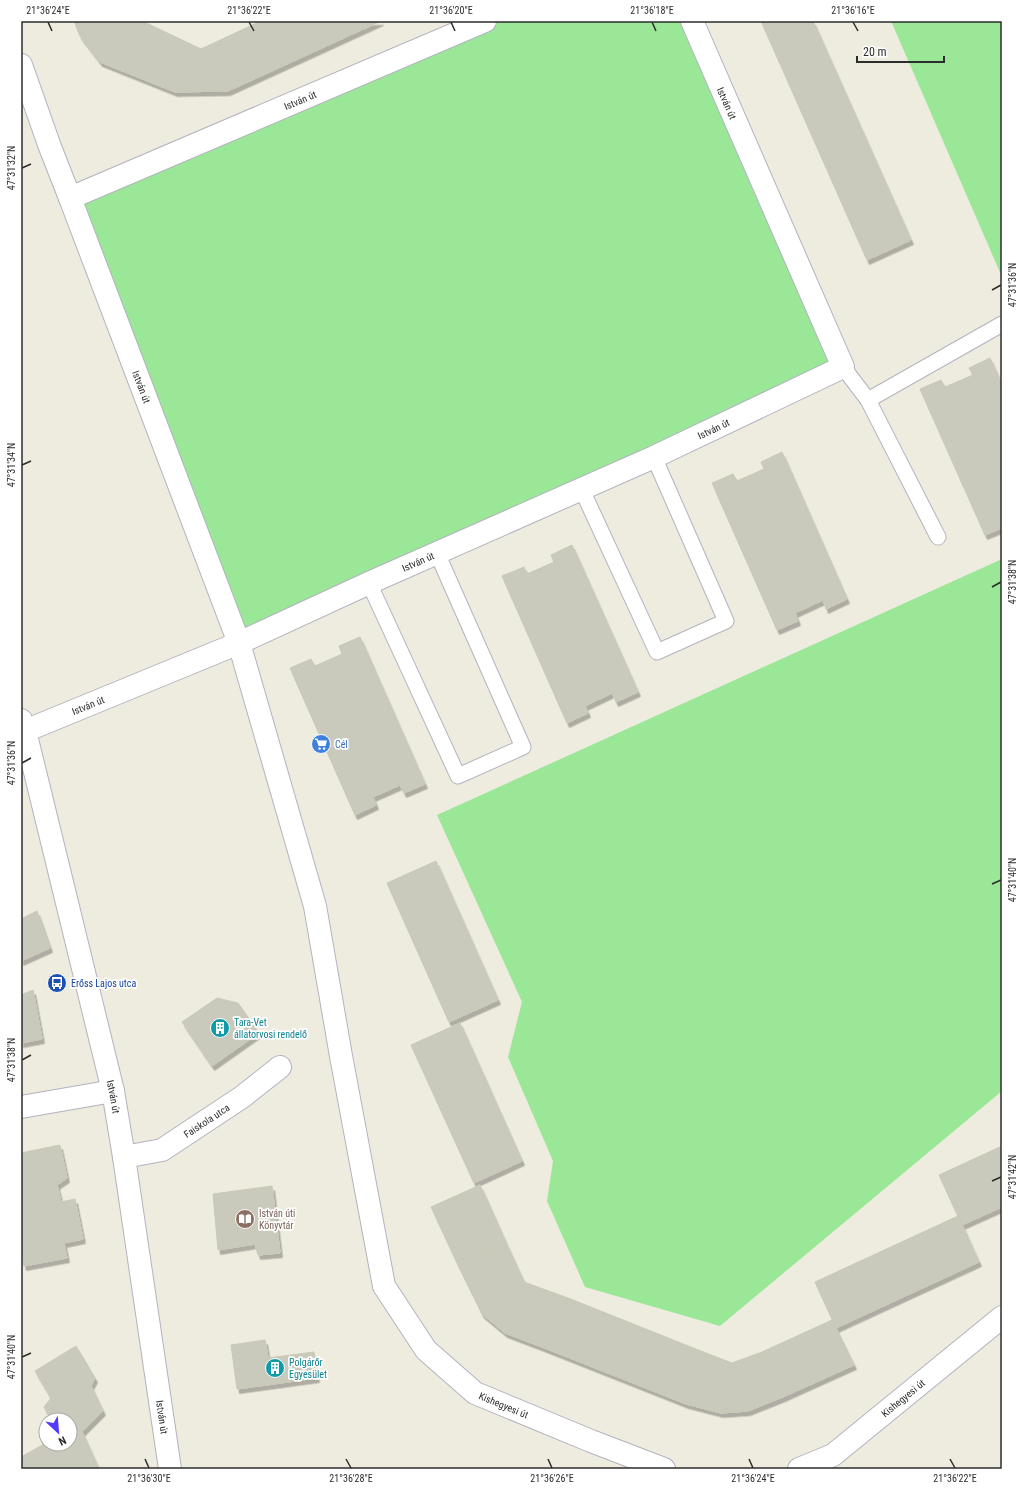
<svg xmlns="http://www.w3.org/2000/svg" width="1023" height="1490" font-family="'Roboto Condensed',sans-serif">
<defs>
<filter id="shadow"><feDropShadow dx="2.5" dy="4.5" stdDeviation="0" flood-color="#0004"/></filter>
</defs>
<rect width="100%" height="100%" fill="#eeecde"/>
<g fill="#9ae798">
<polygon points="485,21 694,21 843,367 239,643 70,198"/>
<polygon points="891,21 1002,21 1002,277"/>
<polygon points="1002,559 1002,1091 720,1326 585,1287 547,1201 553,1161 508,1057 522,1002 437,815"/>
</g>
<g fill="#c9c9bc" stroke="#cac9b7" filter="url(#shadow)">
<polygon points="74,21 142,21 201,49 261,21 381,21 228,91 175,92 100,62 80,36"/>
<polygon points="761,21 813,21 911,240 867,260"/>
<polygon points="990,358 1002,385 1002,528 985,535 920,389 941,380 945,387 973,375 969,368"/>
<polygon points="782,452 847,599 826,609 823,600 795,613 798,621 777,630 712,483 733,474 737,481 764,469 761,462"/>
<polygon points="572,545 638,692 616,702 612,693 585,706 588,713 567,723 502,576 524,567 527,574 554,562 551,555"/>
<polygon points="360,637 425,784 404,793 400,785 373,797 376,805 355,815 290,668 311,659 315,666 342,654 339,646"/>
<polygon points="436,861 498,1000 449,1022 387,883"/>
<polygon points="37,911 50,948 21,961 21,919"/>
<polygon points="33,990 42,1039 21,1043 21,995"/>
<polygon points="217,998 238,1003 259,1033 212,1066 182,1022"/>
<polygon points="460,1023 522,1161 474,1183 411,1045"/>
<polygon points="60,1145 67,1178 57,1185 61,1202 75,1199 83,1239 64,1243 67,1258 24,1266 21,1254 21,1153"/>
<polygon points="1002,1146 1002,1207 962,1225 939,1175"/>
<polygon points="480,1185 506,1243 458,1265 431,1207"/>
<polygon points="272,1186 280,1253 258,1255 255,1244 218,1250 213,1194"/>
<polygon points="958,1216 979,1262 836,1328 815,1282"/>
<polygon points="506,1243 524,1282 568,1298 547,1349 505,1333 482,1314 458,1265"/>
<polygon points="568,1298 706,1353 686,1404 547,1349"/>
<polygon points="832,1320 854,1365 783,1397 762,1352"/>
<polygon points="265,1340 268,1358 314,1352 317,1378 237,1389 231,1345"/>
<polygon points="76,1346 95,1378 91,1386 103,1411 82,1432 99,1469 21,1469 21,1457 46,1443 70,1444 70,1420 51,1420 44,1407 51,1398 35,1371"/>
<polygon points="762,1352 783,1397 748,1411 721,1413 686,1404 706,1353 732,1363"/>
</g>
<g fill="none" stroke-linecap="round" stroke-linejoin="round">
<g stroke="#b3b2c0" stroke-width="17">
<g id="service">
<polyline points="843,367 868,400 938,537"/>
<polyline points="868,400 1002,324"/>
<polyline points="582,490 657,652 726,621 654,457"/>
<polyline points="369,583 458,776 523,747 437,553"/>
</g>
</g>
<g stroke="#b3b2c0" stroke-width="24">
<g id="minor">
<path id="s1" d="M485,21L70,198L239,643L315,906L341,1056L384,1286L426,1350L475,1393L591,1441L664,1469"/>
<polyline points="21,65 50,147 70,198"/>
<path id="s2" d="M25,731L239,643L369,583L654,457L843,367L692,21"/>
<polyline points="21,1107 113,1091"/>
<path id="s3" d="M124,1157L162,1150L242,1097L280,1067"/>
<path id="s4" d="M799,1469L833,1455L1002,1317"/>
</g>
</g>
<g stroke="#b3b2c0" stroke-width="24">
<g id="tertiary">
<path id="s5" d="M21,720L25,731L113,1091L124,1157L170,1469"/>
</g>
</g>
<use href="#service" stroke="#fff" stroke-width="15"/>
<use href="#minor" stroke="#fff" stroke-width="22"/>
<use href="#tertiary" stroke="#fff" stroke-width="22"/>
</g>
<path fill="none" stroke="#2c2c2c" stroke-width="1.5" d="M48,22L52,31M249,22L254,31M451,22L455,31M652,22L656,31M853,22L858,31M22,168L31,164M992,290L1001,285M22,465L31,461M992,587L1001,582M22,763L31,758M992,884L1001,880M22,1060L31,1055M992,1181L1001,1177M22,1357L31,1353M145,1459L149,1468M346,1459L351,1468M548,1459L552,1468M749,1459L753,1468M950,1459L955,1468"/>
<defs>
<g id="supermarket-disc" transform="scale(1)"><circle r="9.5" fill="#3f7fe0" stroke="#fff"/><path d="M-6-5.5h2.5l.6 2H6L4.5 2H-2.5L-4.4-4H-6ZM-1.5 3.2a1.3 1.3 0 1 0 .1 0ZM3 3.2a1.3 1.3 0 1 0 .1 0Z" fill="#fff"/></g>
<g id="bus-disc" transform="scale(1)"><circle r="9.5" fill="#1a4fb4" stroke="#fff"/><path d="M-5-6H5V4H4V6H2V4H-2V6H-4V4H-5ZM-3.5-4V0h7V-4ZM-3.5 1.2v1.5H-2V1.2ZM2 1.2v1.5H3.5V1.2Z" fill="#fff"/></g>
<g id="building-disc" transform="scale(1)"><circle r="9.5" fill="#0f9aa8" stroke="#fff"/><path d="M-4-6H4V6H1V3H-1V6H-4ZM-2.5-4.3h1.7v1.8h-1.7ZM.8-4.3h1.7v1.8H.8ZM-2.5-1h1.7V.8h-1.7ZM.8-1h1.7V.8H.8Z" fill="#fff"/></g>
<g id="library-disc" transform="scale(1)"><circle r="9.5" fill="#8d6e63" stroke="#fff"/><path d="M-6-4Q-3-5.5-.7-3.5V5Q-3 3-6 4ZM6-4Q3-5.5 .7-3.5V5Q3 3 6 4Z" fill="#fff"/></g>
</defs>
<g fill-rule="evenodd">
<use href="#supermarket-disc" x="321" y="744"/>
<use href="#bus-disc" x="57" y="983"/>
<use href="#building-disc" x="220" y="1028"/>
<use href="#library-disc" x="245" y="1219"/>
<use href="#building-disc" x="275" y="1368"/>
</g>
<g text-anchor="middle" stroke-width="3.5" stroke-linejoin="round" paint-order="stroke">
<g font-size="10" fill="#2c2c2c" stroke="#fff">
<text transform="translate(300 100) rotate(-23)" y="4">István út</text>
<text transform="translate(727 103) rotate(66)" y="4">István út</text>
<text dy="4" stroke="none"><textPath href="#s1" startOffset="653">István út</textPath></text>
<text dy="4" stroke="none"><textPath href="#s2" startOffset="752">István út</textPath></text>
<text dy="4" stroke="none"><textPath href="#s2" startOffset="428">István út</textPath></text>
<text dy="4" stroke="none"><textPath href="#s2" startOffset="68">István út</textPath></text>
<text dy="4" stroke="none"><textPath href="#s5" startOffset="388">István út</textPath></text>
<text dy="4" stroke="none"><textPath href="#s3" startOffset="92">Faiskola utca</textPath></text>
<text dy="4" stroke="none"><textPath href="#s4" startOffset="127">Kishegyesi út</textPath></text>
<text dy="4" stroke="none"><textPath href="#s1" startOffset="1760">Kishegyesi út</textPath></text>
<text dy="4" stroke="none"><textPath href="#s5" startOffset="712">István út</textPath></text>
</g>
<g font-size="10" fill="#366cbe" stroke="#fff" text-anchor="start">
<text x="335" y="748">Cél</text>
</g>
<g font-size="10" fill="#164399" stroke="#fff" text-anchor="start">
<text x="71" y="987">Erőss Lajos utca</text>
</g>
<g font-size="10" fill="#0d838f" stroke="#fff" text-anchor="start">
<text x="234" y="1026">Tara-Vet<tspan x="234" dy="12">állatorvosi rendelő</tspan></text>
<text x="289" y="1366">Polgárőr<tspan x="289" dy="12">Egyesület</tspan></text>
</g>
<g font-size="10" fill="#785e54" stroke="#fff" text-anchor="start">
<text x="259" y="1217">István úti<tspan x="259" dy="12">Könyvtár</tspan></text>
</g>
</g>
<rect width="1023" height="1490" fill="none" stroke="#ffffff" stroke-width="44"/>
<g transform="translate(58 1432) rotate(154)"><circle r="19" fill="#ffffff" stroke="#ababab"/>
<path d="M0-3L7 15L0 10L-7 15Z" fill="#523aff"/>
<text y="-6" font-size="11" font-weight="bold" text-anchor="middle" fill="#2c2c2c">N</text>
</g>
<path d="M857 56v6h87v-6" fill="none" stroke="#2c2c2c" stroke-width="2"/>
<text x="863" y="56" font-size="12" fill="#2c2c2c" stroke="#ffffff" stroke-width="3" paint-order="stroke">20 m</text>
<rect x="22" y="22" width="979" height="1446" fill="none" stroke="#2c2c2c" stroke-width="1.5"/>
<g font-size="10" text-anchor="middle" fill="#2c2c2c">
<text x="48" y="14">21°36'24"E</text>
<text x="249" y="14">21°36'22"E</text>
<text x="451" y="14">21°36'20"E</text>
<text x="652" y="14">21°36'18"E</text>
<text x="853" y="14">21°36'16"E</text>
<text transform="translate(11 168) rotate(-90)" y="4">47°31'32"N</text>
<text transform="translate(1012 285) rotate(-90)" y="4">47°31'36"N</text>
<text transform="translate(11 465) rotate(-90)" y="4">47°31'34"N</text>
<text transform="translate(1012 582) rotate(-90)" y="4">47°31'38"N</text>
<text transform="translate(11 763) rotate(-90)" y="4">47°31'36"N</text>
<text transform="translate(1012 880) rotate(-90)" y="4">47°31'40"N</text>
<text transform="translate(11 1060) rotate(-90)" y="4">47°31'38"N</text>
<text transform="translate(1012 1177) rotate(-90)" y="4">47°31'42"N</text>
<text transform="translate(11 1357) rotate(-90)" y="4">47°31'40"N</text>
<text x="149" y="1482">21°36'30"E</text>
<text x="351" y="1482">21°36'28"E</text>
<text x="552" y="1482">21°36'26"E</text>
<text x="753" y="1482">21°36'24"E</text>
<text x="955" y="1482">21°36'22"E</text>
</g>
</svg>
